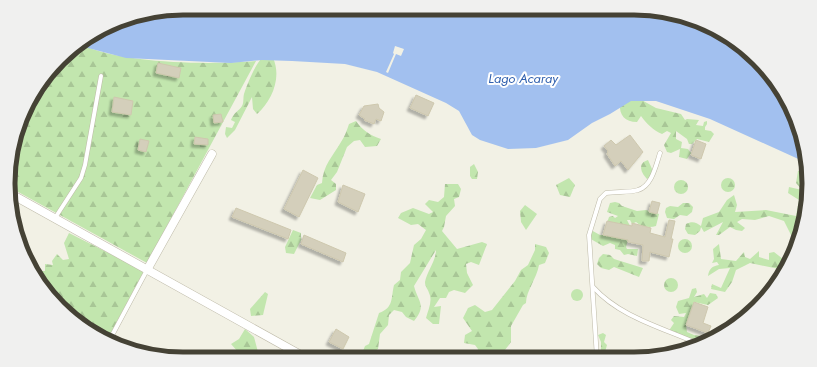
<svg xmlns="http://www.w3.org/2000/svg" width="817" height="367" font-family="Jost,sans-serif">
<defs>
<pattern id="forest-firs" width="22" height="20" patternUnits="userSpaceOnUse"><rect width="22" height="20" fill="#c2e6ae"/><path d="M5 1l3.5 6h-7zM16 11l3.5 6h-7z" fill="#a8c696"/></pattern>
<filter id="shadow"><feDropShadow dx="-3" dy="3" stdDeviation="1" flood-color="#0004"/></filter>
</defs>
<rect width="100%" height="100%" fill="#f2f1e5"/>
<g fill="url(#forest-firs)">
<path d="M80,44C121,64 210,65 256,61L147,263L11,188V149L31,96L68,51Z"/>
<path d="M262,58H273C282,77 272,101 257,114L253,109L252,97L235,130L227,138L225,134L226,127L232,128L235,122L231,120C234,112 239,111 242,106C244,103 243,97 244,94C247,84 256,63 262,58Z"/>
<path d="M638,98L656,108L681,114L685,120L687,119L699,120L696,125L703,126L704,122L707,121V124L705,127V130L711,131L714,134L709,142L697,139L692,144H689L687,139L676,131V139L682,142L681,148L688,149L691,153L687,159L679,157L680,149L671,153L667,152L664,145L671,133L667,131L662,134C653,130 647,124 641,116L637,122C625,122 619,115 620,104Z"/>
<path d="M356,121C363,131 370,135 381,139L377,146L365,147L360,140L354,141L347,147L337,172L331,180L336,184V190L320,200L310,198L317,185L322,183C323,165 333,156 341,142C345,136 347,130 349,124Z"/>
<path d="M648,160L652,169L653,176L647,179C641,173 637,163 648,160Z"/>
<polygon points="474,164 478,172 477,179 472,179 470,176 470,167"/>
<path d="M806,169L809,183L808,188L803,190L806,191L807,194L796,250L784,270L750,263L736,270L732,282L725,292L711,289L712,284L721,288L730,268L719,269L708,276C709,269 712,266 719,265L717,262L712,263L714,259L713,249L719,244L721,259L736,261L744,252L745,257L750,259L759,251V257L769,260V253L774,252L783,259L787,257L793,251L792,237L784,221L769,216L755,220L742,219L737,222L745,228L742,231L736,230L730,227L719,235H716L723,222L704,232L701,227L700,231L695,235L688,234L685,229L686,224C692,221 696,222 701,226L703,218L719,212L727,200L734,195L737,205L735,212L766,210L796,216L799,200L788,193L789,187L802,190L796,183L798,171Z"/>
<circle cx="728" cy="185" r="7"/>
<polygon points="569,178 575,185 570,197 560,195 556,185"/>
<circle cx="681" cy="187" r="7"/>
<path d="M445,184H458L461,189L459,197L454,199L455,206L446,216L444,227L442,231L457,249L482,242L487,244L479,265L471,262L466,264L467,273L473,285L465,293L454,290L449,292L446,298H440L434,307L441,306L439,324H433L426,318C428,310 433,301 429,293C428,289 425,287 425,282C427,271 436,261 436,250L414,286C418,302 427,305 414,321L406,317L402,312L394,310L389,315L388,325L380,334L378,349L363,358L361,356L365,346L369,344L379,313C394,308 391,297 394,285L400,280L401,272L410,263L414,245L421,239L426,230L418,224L411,225L398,218L401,213L413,208L429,214L433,212L425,204L429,200L438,202L444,197Z"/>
<path d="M615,202L619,203L622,206L637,211L646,210L659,214L656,226C650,228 641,227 636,222L632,224L630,220H627L631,228L626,247L627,249H638L637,256L628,254L624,255L620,250L615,249V245L610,243L603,246L589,238L591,230L600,235H603L609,217L613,216L615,218L618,216L607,212L610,203Z"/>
<polygon points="683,203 689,203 693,207 692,212 687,216 680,215 674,219 667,218 665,212 666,208 670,206 678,207"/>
<polygon points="525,205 537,214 526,230 521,222 520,211"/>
<polygon points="293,230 301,233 301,240 294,254 286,253 285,247"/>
<polygon points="69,233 144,271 107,340 68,316 38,279 39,271 45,271 45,264 53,265 52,261 57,254 63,260 69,259 64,243"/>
<circle cx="685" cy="246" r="7"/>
<path d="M535,244L546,247L549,253L545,263L539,265C537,278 526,291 526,303L523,305L511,326V342L505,350L489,358H476L478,349L475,345L464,343L465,335L472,331L463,318L468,308L475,305L485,312L492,310L515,281L521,270L528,265L535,250Z"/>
<polygon points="603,254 610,255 614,259 643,268 639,277 614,267 609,270 601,268 597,264 599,258"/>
<circle cx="671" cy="285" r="7"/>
<polygon points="696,288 697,292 694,297 704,294 707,298 710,293 716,294 718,298 708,305 694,302 686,325 687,332 694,335 708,337 707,342 703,344 671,333 670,329 674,323 671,320 674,316 684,317 686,313 679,314 676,307 678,301 689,298 692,289"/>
<circle cx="577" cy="295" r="6"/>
<polygon points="265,292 268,294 263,315 251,316 250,309"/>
<polygon points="245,329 254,337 258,352 268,354 271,359 230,359 238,352 231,344 239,339"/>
<polygon points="603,333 606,335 604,342 607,345 605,352 608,358 601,358 601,342 598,335"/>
</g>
<polygon fill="#a2c0ef" points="184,8 634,8 700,21 757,59 796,116 805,162 710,119 656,101 631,101 610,114 592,123 568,140 536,148 508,149 480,140 472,135 459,111 446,103 377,72 345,64 292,61 262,60 231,63 126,58 88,48 80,44 127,17"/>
<polygon fill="#f2f1e5" points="395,46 404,49 401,56 396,54 388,73 386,72 394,54 393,53"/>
<g fill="#d4cfbb" stroke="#cec8ae" filter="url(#shadow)">
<polygon points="158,63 181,68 179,78 156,73"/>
<polygon points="416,95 434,103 428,116 410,108"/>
<polygon points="114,97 133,101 131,115 112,112"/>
<polygon points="378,104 379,108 384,112 381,121 376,119 374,124 364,120 365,119 359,115 364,106"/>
<polygon points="221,114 223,122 214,123 213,115"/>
<polygon points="630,135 643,152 628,170 621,161 615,166 607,154 608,151 604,146 611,140 616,145"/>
<polygon points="195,137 208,139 208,145 194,144"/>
<polygon points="140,139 149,141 146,152 138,150"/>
<polygon points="696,140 706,144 701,159 691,155"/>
<polygon points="303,170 318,178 299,217 284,209"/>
<polygon points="343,185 365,194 358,212 338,202"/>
<polygon points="652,201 660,203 657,214 649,212"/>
<polygon points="236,208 291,230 288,239 232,217"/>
<polygon points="669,220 675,221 671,239 673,239 669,257 650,252 649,261 642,261 643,245 628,242 628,240 603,235 607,221 632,226 632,223 651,228 650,233 665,237"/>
<polygon points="304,235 346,253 343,262 301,244"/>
<polygon points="694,302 708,307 703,323 711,326 708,333 686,325"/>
<polygon points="336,329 349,337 343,349 329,342"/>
</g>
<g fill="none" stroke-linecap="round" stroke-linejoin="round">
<g stroke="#bebaa8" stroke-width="5">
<g id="service">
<polyline points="55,218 81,178 85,165 101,76"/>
<path d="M593,287C621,318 664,328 701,345"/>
<polyline points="109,341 147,270"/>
<path d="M597,358L589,235L600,199L606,193C616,191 629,193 638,190C652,186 656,165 660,153"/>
</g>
</g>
<g stroke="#bebaa8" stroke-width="9">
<g id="minor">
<polyline points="11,194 308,359"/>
<polyline points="147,270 212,154"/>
</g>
</g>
<use href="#service" stroke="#fff" stroke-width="4"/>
<use href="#minor" stroke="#fff" stroke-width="8"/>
</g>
<g text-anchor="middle" stroke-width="4" stroke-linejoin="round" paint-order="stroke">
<g font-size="13" font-style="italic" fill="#3060ae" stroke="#fff">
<text x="523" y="83">Lago Acaray</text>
</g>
</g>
<path d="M0 0H817V367H0ZM183 15H634A168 168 0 0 1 802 183V184A168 168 0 0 1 634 352H183A168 168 0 0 1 15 184V183A168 168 0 0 1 183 15Z" fill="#f0f0ef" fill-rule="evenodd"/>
<path fill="none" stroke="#454235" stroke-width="5" d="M183 15H634A168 168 0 0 1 802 183V184A168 168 0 0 1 634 352H183A168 168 0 0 1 15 184V183A168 168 0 0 1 183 15Z"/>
</svg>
